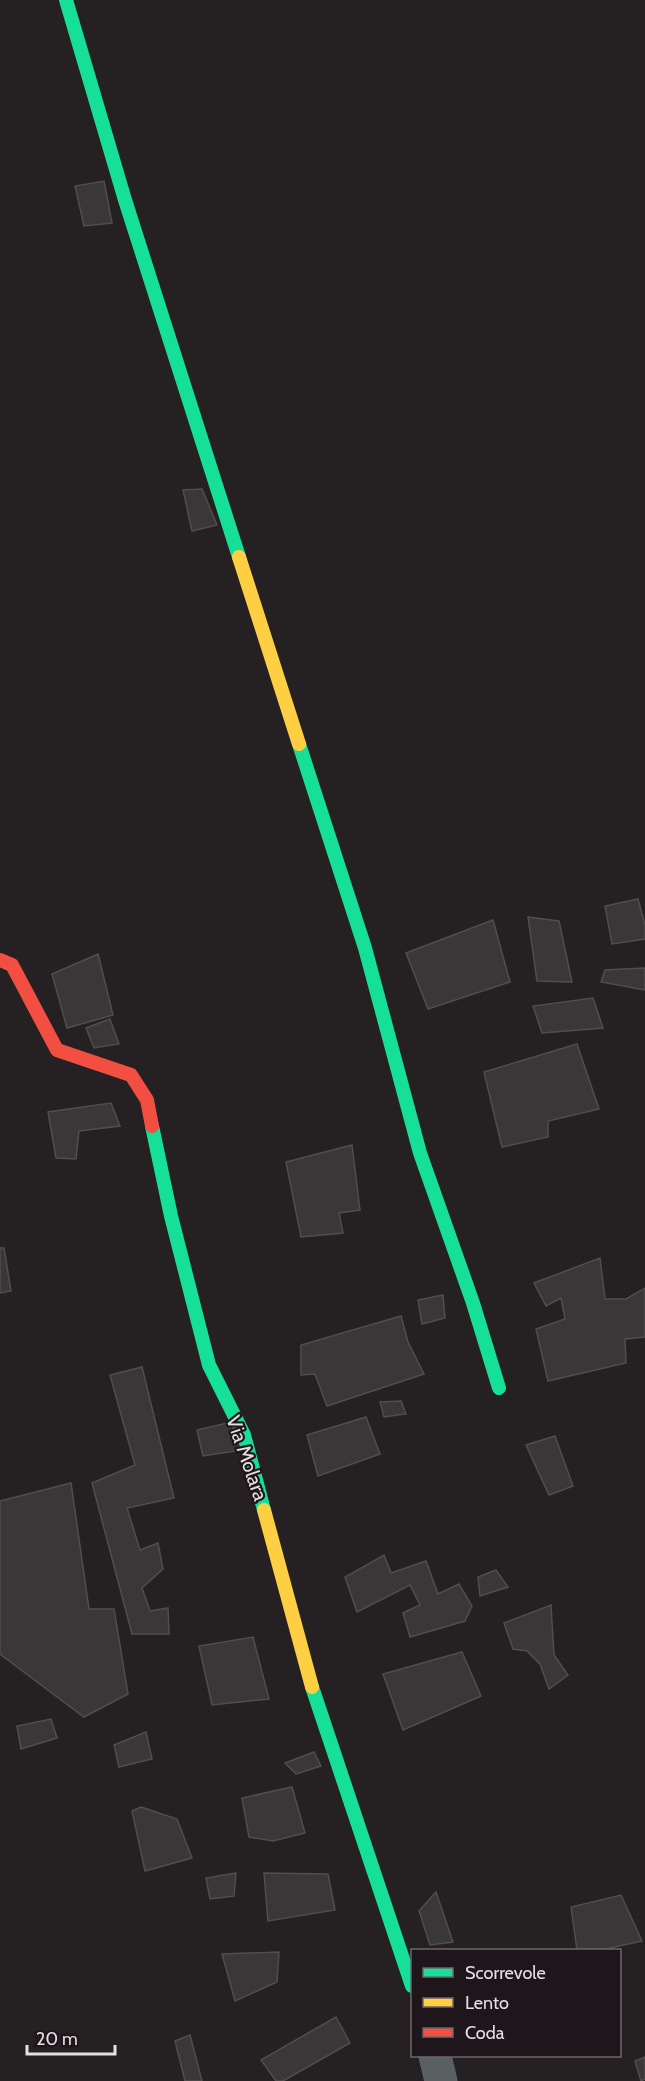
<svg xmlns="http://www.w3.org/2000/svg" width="645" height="2081" font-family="Cabin,sans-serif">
<rect width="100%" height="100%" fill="#252123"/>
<g fill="#3a3739" stroke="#514d4f" stroke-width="1.5">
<polygon points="104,181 112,223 84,226 75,186"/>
<polygon points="202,489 217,525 192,531 183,490"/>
<polygon points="638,899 645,925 645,939 612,944 605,906"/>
<polygon points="528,917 559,921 572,982 537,981"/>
<polygon points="493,920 510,982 428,1009 406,953"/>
<polygon points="98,954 113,1015 67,1028 52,974"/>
<polygon points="645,968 645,990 601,982 605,970"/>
<polygon points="593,998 603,1028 542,1033 533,1006"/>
<polygon points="110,1019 119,1044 94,1048 86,1028"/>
<polygon points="577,1044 599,1109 548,1121 548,1137 502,1147 484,1072"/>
<polygon points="111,1103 120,1126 79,1131 76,1159 56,1158 48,1112"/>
<polygon points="352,1145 360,1210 339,1213 343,1233 301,1237 286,1162"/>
<polygon points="0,1248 4,1248 11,1291 0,1293"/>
<polygon points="600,1258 605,1299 626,1299 645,1288 645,1337 625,1339 626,1363 548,1381 536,1329 565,1319 561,1298 546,1306 534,1283"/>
<polygon points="443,1295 445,1318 422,1324 418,1300"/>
<polygon points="401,1316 408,1342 424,1374 327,1406 315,1374 301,1375 301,1345"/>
<polygon points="142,1367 174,1498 127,1508 140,1550 158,1543 163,1569 142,1588 150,1611 168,1608 169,1634 132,1634 92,1483 135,1465 110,1375"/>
<polygon points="401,1401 406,1414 384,1417 380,1402"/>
<polygon points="366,1417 380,1454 318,1476 307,1435"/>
<polygon points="231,1422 243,1450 203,1456 197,1430"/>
<polygon points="555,1436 573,1486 549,1495 526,1445"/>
<polygon points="71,1483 89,1609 114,1609 128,1694 84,1717 0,1654 0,1501"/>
<polygon points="384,1555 391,1573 426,1561 438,1594 459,1584 472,1606 465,1621 410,1637 403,1613 420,1605 410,1585 357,1612 345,1577"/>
<polygon points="496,1570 508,1587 480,1596 478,1577"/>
<polygon points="551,1605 554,1655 568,1675 549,1689 540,1664 527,1651 513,1649 504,1623"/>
<polygon points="253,1637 269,1699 212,1705 199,1646"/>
<polygon points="462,1652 481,1696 403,1730 383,1674"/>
<polygon points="51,1719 57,1738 21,1749 17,1726"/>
<polygon points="146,1732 152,1759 119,1767 114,1745"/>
<polygon points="314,1752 321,1766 296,1774 285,1763"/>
<polygon points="292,1787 305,1833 273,1841 249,1837 242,1798"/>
<polygon points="141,1807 177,1819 192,1858 145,1871 132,1811"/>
<polygon points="236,1873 234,1896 210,1899 206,1878"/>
<polygon points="264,1873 328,1874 335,1910 268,1921"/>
<polygon points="436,1892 453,1942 430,1945 419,1911"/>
<polygon points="621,1895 642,1941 610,1948 611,1950 577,1950 571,1907"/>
<polygon points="279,1952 277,1982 235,2001 222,1954"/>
<polygon points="336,2017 350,2043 283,2081 276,2081 261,2060"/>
<polygon points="190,2035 202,2081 185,2081 175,2041"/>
<polygon points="645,2057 645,2079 641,2081 635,2061"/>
</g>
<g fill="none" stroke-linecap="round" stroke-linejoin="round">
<polyline stroke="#596061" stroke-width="33" points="435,2056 441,2081"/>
<g stroke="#16e098" stroke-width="14">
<polyline points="66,0 125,200 239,557"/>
<polyline points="299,744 365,948 420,1153 473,1303 499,1388"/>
<polyline points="152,1126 171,1216 209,1365 244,1435 264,1510"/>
<polyline points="312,1687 412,1986"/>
</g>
<g stroke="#ffcf43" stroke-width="14">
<polyline points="239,557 299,744"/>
<polyline points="264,1510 312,1687"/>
</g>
<polyline stroke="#f24e42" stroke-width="14" points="0,960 12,965 57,1050 131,1075 147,1100 152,1126"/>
</g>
<g text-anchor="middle" stroke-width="4.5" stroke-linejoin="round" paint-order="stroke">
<g font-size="20" fill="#e5dfe3" stroke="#1e161b">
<text transform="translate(247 1458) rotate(71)" y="7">Via Molara</text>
</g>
</g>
<rect x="411" y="1949" width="210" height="108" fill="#1e161b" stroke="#6e666b" stroke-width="1.5"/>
<rect x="423" y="1968" width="30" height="9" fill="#16e098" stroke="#6e666b" stroke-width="1.5"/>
<text x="465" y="1979" font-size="18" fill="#e5dfe3">Scorrevole</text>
<rect x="423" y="1998" width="30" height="9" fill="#ffcf43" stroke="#6e666b" stroke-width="1.5"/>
<text x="465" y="2009" font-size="18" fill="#e5dfe3">Lento</text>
<rect x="423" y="2028" width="30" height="9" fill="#f24e42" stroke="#6e666b" stroke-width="1.5"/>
<text x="465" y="2039" font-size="18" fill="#e5dfe3">Coda</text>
<path d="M27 2045v9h88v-9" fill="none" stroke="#e5dfe3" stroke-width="3"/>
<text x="36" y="2045" font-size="18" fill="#e5dfe3" stroke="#1e161b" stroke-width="4.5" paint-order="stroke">20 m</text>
</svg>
